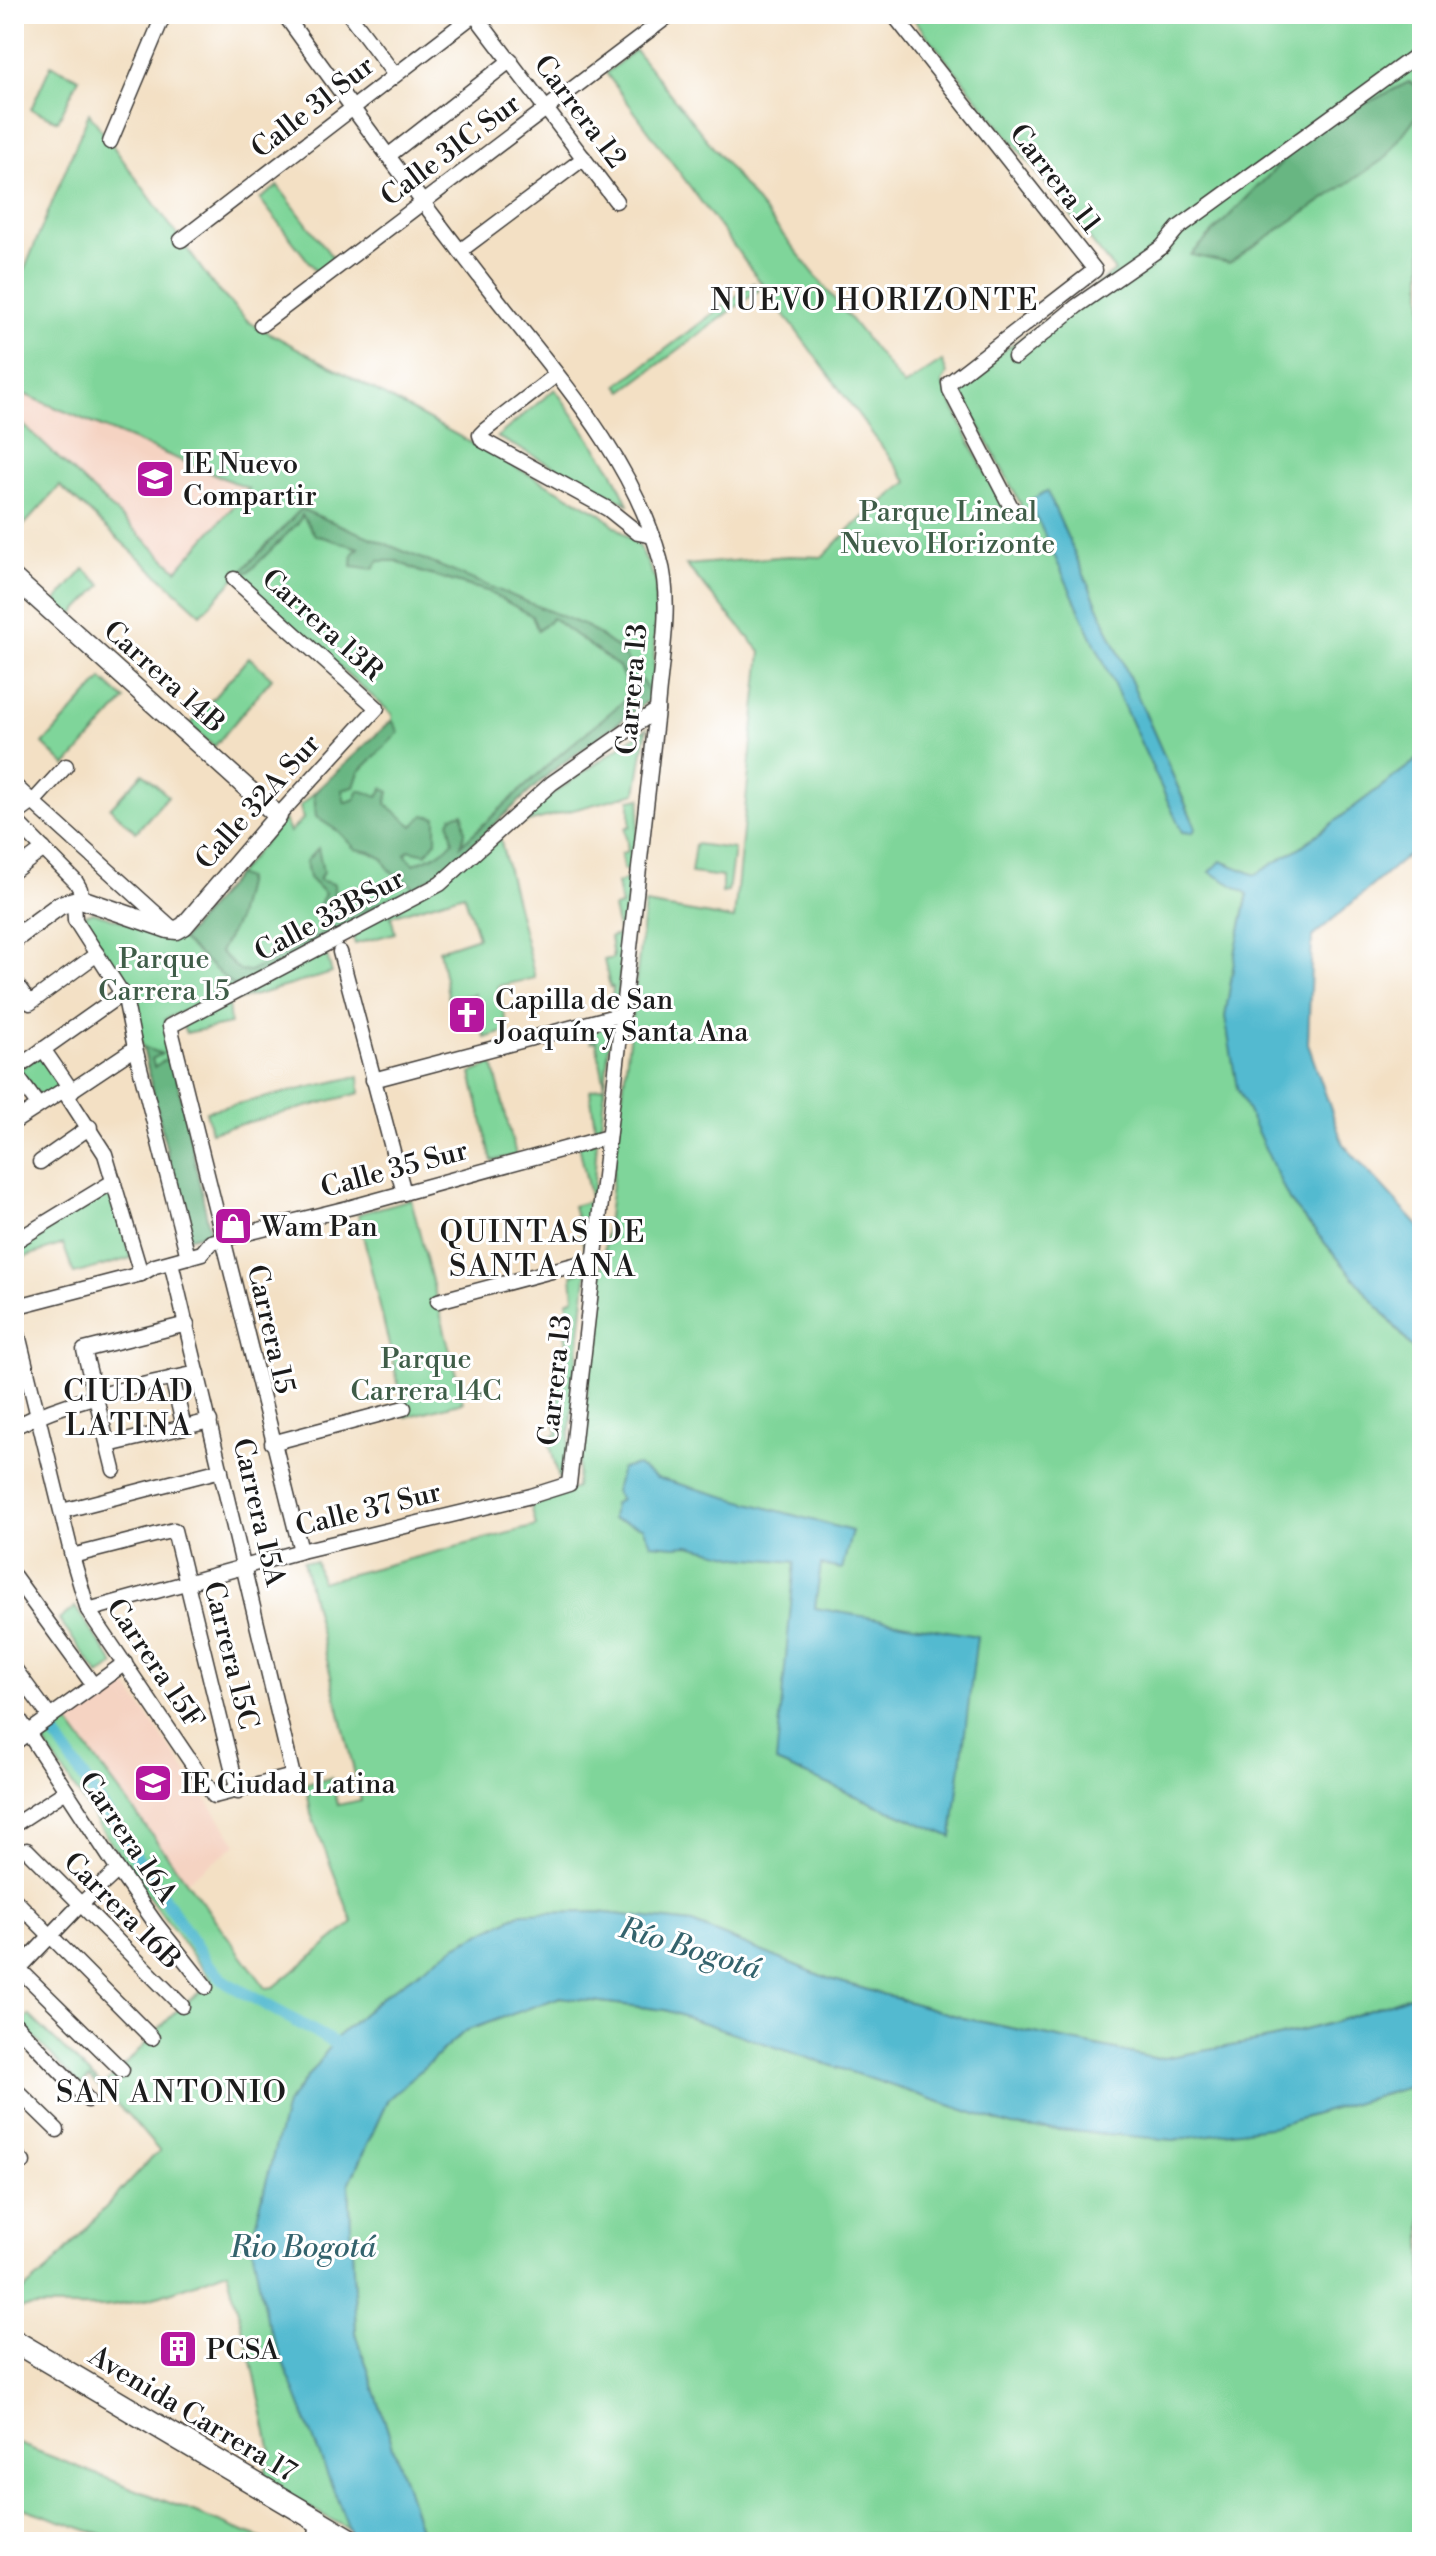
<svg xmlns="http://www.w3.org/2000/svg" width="1436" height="2556" font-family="'Libre Bodoni',serif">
<rect width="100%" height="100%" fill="#fff"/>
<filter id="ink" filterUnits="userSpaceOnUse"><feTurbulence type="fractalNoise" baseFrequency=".0125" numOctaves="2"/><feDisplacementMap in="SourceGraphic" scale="16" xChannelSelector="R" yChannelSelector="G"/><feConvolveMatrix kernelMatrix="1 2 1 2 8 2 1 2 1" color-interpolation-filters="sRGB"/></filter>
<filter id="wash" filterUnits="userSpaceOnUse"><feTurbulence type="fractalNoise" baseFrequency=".006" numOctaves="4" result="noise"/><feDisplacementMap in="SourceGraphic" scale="32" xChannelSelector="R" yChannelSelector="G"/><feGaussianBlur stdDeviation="1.8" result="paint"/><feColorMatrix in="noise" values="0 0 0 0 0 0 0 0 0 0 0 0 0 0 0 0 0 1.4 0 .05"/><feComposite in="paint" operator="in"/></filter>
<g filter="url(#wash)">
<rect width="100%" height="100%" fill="#f3e0c4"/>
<g fill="#f5d3c2">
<polygon points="14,390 249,488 177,571 14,416"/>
<polygon points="122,1679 237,1844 185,1882 67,1721"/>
</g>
<g fill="#7fd59a" stroke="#4e785b" stroke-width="2" fill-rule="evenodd">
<path d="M910,14H1422V756L1302,846L1255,875L1221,861L1248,893L1236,949L1289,1200L1422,1359V1992L1335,2022L1270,2039L1159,2059L963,2018L827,1978L692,1923L598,1912L522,1913L456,1946L383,1996L340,2034L286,2105L266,2319L350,2530L262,2481L271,2452L253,2366L227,2271C186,2286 145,2304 101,2307C71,2308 43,2304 14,2310V2283L23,2291L49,2269L151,2158L160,2152L129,2116L89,2078L81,2086L22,2025L29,2015L102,2086C132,2062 154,2031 183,2005C192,1997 204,1991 211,1980L128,1869L39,1735L67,1721L266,1988L274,1987L353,1923L311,1814L306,1784L331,1778L338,1805L361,1800L303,1561L316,1562L321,1582L536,1526L531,1506L576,1488L645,904L734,919L761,652L686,565L789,556L823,557L852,527L908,482L606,73L635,50L904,386L942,361L947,374L942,383L977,457L1008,513L1021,505L957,384L1115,271ZM1047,492L1196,828L1192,833Z"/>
<polygon points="51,65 79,78 58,121 31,109"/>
<polygon points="89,113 214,286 249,322 600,513 640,547 656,581 653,697 549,774 448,866 371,915 236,988 165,1019 210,1232 187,1238 129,988 84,920 84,915 93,912 182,940 284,819 290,832 303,819 300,806 392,720 392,714 237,576 201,614 60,486 14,536 14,416 177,570 249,489 14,390 14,295"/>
<polygon points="278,186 336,262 319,275 260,199"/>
<polygon points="754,283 759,290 623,391 618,385"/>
<polygon points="555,389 612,470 628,504 497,437"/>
<polygon points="84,569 102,585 71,617 55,602"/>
<polygon points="249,657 272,678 214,747 190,725"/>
<polygon points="102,679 125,700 66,766 43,744"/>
<polygon points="647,728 636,793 517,825 548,797"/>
<polygon points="143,773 168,796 136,832 110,808"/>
<polygon points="641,798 616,1008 611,1008 613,987 610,987 604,960 613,958 610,937 618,935 621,930 618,930 613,908 621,906 617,883 626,880 628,870 624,870 621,854 628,851 625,828 630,826 630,800"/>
<polygon points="500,838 535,978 498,986 508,1031 485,1038 474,994 449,1000 439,950 478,937 464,894 391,916 395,933 355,944 352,934"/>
<polygon points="695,844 734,849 728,892 722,893 722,877 691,873"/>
<polygon points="326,953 332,973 228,1003 230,1024 186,1033 182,1025"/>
<polygon points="611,1025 600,1135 596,1135 590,1090 605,1086 596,1041 591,1042 589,1032"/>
<polygon points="40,1056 61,1088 43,1101 20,1069"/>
<polygon points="493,1064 516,1155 492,1161 471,1073"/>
<polygon points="359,1076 360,1093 211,1132 206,1111"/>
<polygon points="597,1140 589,1253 585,1249 573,1206 591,1201 579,1145"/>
<polygon points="112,1188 131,1258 74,1274 63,1244 16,1260 14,1246"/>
<polygon points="411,1199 463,1402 406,1417 358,1214"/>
<polygon points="587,1269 566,1468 559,1480 548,1437 558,1434 552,1409 559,1407 558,1383 565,1379 564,1355 568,1352 564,1326 572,1324 567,1301 574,1298 572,1275"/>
<polygon points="75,1607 115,1665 99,1675 59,1620"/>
<polygon points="560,1997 665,2010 1275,2126 1422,2083 1422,2542 424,2542 356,2333 349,2184 388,2099 465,2031"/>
<polygon points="14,2442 270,2542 122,2542 14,2505"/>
</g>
<g fill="#67b682" stroke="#42694f" stroke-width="2">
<polygon points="1409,82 1422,89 1422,119 1419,113 1384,159 1229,263 1191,255 1314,129"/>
<path d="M301,509L588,627L621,651L653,697L549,774L449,866L371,915L236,988L182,940L236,875L246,879L236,922L220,952L240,971L250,972L322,934L315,913L325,894L309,878L306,861L318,848L323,872L319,880L334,884L335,909L340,920L415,887L389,870L383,859L370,852L355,849L339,832L316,817L314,793L392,720L399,732L359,772L354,787L342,790L345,803L355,799L359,790L378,796L383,788L389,792L386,804L413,826L424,815L436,817V841L426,854L409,850L405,854L414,864C429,857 442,855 453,841L449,822L452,816L463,813L465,832L461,845L557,757L631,695L619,667L552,618L538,631L532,616L487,591L420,572L397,561H379L373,569L352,566L353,553L359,548L315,535L302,515L299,522L250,571L237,576Z"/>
<polygon points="143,1047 162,1054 152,1059 154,1067 166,1059 175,1069 210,1232 187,1238"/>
</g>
<g fill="#52bad0" stroke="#376b76" stroke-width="2">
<polygon points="1047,491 1196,828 1192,833 1182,832 1029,501"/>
<polygon points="1422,756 1422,843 1312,937 1308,1044 1343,1144 1422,1230 1422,1359 1289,1200 1237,1088 1225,1017 1236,949 1248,894 1210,872 1221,861 1255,875 1302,846"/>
<polygon points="636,1465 657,1478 852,1531 842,1569 821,1565 815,1608 977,1636 952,1837 776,1762 795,1562 739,1557 689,1545 675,1546 651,1544 643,1527 612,1519 614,1504 620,1499 615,1491 621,1469"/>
<polygon points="598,1912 692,1923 827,1978 963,2018 1158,2059 1270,2039 1335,2022 1422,1992 1422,2083 1275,2126 1174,2140 1012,2126 665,2010 560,1997 465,2031 388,2099 349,2184 356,2333 424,2542 354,2542 266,2319 251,2241 286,2105 340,2034 383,1996 456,1946 522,1913"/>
</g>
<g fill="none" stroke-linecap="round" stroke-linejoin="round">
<polyline stroke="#52bad0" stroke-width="12" points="51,1729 208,1964 227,1983 335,2043 346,2054"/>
</g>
</g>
<g filter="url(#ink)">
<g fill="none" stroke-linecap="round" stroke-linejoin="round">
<g stroke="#3c3935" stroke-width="17">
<g id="street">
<polyline points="349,14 395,75"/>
<polyline points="474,14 616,201"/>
<polyline points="893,14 1095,270 949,383 950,390 1012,509"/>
<polyline points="110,142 164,14"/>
<polyline points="388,156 511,60"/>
<polyline points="181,240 475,14"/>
<polyline points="460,251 584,158"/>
<polyline points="261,325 671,14"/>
<polyline points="1015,357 1077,306 1162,247 1178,228 1422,51"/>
<polyline points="556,375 485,430 480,435 482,440 608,509 638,533 653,536"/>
<polyline points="234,579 377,708 278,816"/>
<polyline points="14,785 173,929"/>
<polyline points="14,816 33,802 66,766"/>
<polyline points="14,819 76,882 80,889 81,899"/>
<polyline points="14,871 44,849"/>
<polyline points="74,901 75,920 125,998 135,1048 188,1257"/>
<polyline points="340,952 404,1193"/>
<polyline points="14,981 30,1003 97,954"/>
<polyline points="43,1049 72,1091"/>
<polyline points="14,1070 123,993"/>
<polyline points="14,1072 38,1105"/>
<polyline points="373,1080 623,1014"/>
<polyline points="66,1094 105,1154 141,1274"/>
<polyline points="14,1122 62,1091 66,1094 135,1048"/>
<polyline points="40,1162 90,1127"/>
<polyline points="14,1242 114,1181"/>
<polyline points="438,1301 593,1260"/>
<polyline points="14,1307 141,1274 155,1266 202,1253 211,1242 352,1207 608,1137"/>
<polyline points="14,1318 72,1556 88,1610 214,1796 293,1776 171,1262"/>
<polyline points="172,1378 184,1427"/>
<path d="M14,1427C71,1398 137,1386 198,1373"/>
<polyline points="272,1443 404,1408"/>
<polyline points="108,1445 210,1421"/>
<polyline points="114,1470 84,1350 187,1324"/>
<polyline points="62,1511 221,1470"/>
<polyline points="301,1551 170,1026 440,884 552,783 657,710"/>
<polyline points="72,1556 174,1530 238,1792"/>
<polyline points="14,1576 94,1686"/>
<path d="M88,1610L301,1551L531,1496L569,1484L657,710C660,664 673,603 660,559C631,452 549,367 483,281C415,193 349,104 284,14"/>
<polyline points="14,1668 50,1717"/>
<polyline points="14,1711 118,1870 156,1924 206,1987"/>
<polyline points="14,1743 125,1663"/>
<polyline points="14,1825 66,1791"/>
<polyline points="27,1850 182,2006"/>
<polyline points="14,1899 152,2038"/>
<polyline points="14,1964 122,2070"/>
<polyline points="14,1974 80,1905 118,1870"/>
<polyline points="14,2023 88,2100"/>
<polyline points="14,2088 57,2130"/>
<polyline points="14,2153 23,2162"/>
<polyline points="315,2542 318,2521"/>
</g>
</g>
<g stroke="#3c3935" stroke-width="21">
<polyline id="secondary" points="14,578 278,816 184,926 177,930 168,929 81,899 60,905 14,939"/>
</g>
<g stroke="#3c3935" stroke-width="25">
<polyline id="primary" points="14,2341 354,2542"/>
</g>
<use href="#street" stroke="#fff" stroke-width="14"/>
<use href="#secondary" stroke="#fff" stroke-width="18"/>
<use href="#primary" stroke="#fff" stroke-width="22"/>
</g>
</g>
<defs>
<g id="school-square" transform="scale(2)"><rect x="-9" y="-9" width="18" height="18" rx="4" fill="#b5179e" stroke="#fff"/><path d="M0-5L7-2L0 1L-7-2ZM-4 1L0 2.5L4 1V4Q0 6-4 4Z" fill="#fff"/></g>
<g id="church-square" transform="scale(2)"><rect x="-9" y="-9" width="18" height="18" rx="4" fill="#b5179e" stroke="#fff"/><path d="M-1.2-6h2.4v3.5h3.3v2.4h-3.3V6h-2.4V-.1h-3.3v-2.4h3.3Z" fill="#fff"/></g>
<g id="shop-square" transform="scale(2)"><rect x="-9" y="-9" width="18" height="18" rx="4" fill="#b5179e" stroke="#fff"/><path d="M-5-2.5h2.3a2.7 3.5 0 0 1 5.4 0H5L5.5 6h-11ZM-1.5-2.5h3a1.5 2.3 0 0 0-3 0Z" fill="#fff"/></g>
<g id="building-square" transform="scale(2)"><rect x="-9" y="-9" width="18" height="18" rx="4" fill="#b5179e" stroke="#fff"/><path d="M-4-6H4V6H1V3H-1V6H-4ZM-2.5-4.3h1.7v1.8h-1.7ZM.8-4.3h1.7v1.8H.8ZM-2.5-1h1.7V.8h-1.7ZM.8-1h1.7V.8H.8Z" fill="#fff"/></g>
</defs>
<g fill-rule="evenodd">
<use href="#school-square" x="155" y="479"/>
<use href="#church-square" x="467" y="1015"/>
<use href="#shop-square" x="233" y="1226"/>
<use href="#school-square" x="153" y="1783"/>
<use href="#building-square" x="178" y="2349"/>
</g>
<g text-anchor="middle" stroke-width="6" stroke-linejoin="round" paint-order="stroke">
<g font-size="28" fill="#1c1c1c" stroke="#fff">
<text transform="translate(312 106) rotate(-38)" y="10">Calle 31 Sur</text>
<text transform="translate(581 111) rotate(53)" y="10">Carrera 12</text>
<text transform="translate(450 149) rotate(-37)" y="10">Calle 31C Sur</text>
<text transform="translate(1056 178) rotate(52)" y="10">Carrera 11</text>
<text transform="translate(323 624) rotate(42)" y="10">Carrera 13R</text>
<text transform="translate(165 676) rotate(42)" y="10">Carrera 14B</text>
<text transform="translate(631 689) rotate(-85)" y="10">Carrera 13</text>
<text transform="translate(257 801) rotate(-48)" y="10">Calle 32A Sur</text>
<text transform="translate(329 914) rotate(-28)" y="10">Calle 33BSur</text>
<text transform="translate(394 1168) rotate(-15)" y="10">Calle 35 Sur</text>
<text transform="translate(272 1329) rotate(77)" y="10">Carrera 15</text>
<text transform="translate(554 1380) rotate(-84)" y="10">Carrera 13</text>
<text transform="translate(368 1508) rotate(-14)" y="10">Calle 37 Sur</text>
<text transform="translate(260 1512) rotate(77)" y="10">Carrera 15A</text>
<text transform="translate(232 1655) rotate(76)" y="10">Carrera 15C</text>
<text transform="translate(156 1663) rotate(56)" y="10">Carrera 15F</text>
<text transform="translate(129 1837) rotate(56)" y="10">Carrera 16A</text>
<text transform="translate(123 1910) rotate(45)" y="10">Carrera 16B</text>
<text transform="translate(193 2413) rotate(31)" y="10">Avenida Carrera 17</text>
</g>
<g font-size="28" fill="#1c1c1c" stroke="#fff" text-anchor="start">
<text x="183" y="473">IE Nuevo<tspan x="183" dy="32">Compartir</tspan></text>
<text x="495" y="1009">Capilla de San<tspan x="495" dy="32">Joaquín y Santa Ana</tspan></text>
<text x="261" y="1236">Wam Pan</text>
<text x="181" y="1793">IE Ciudad Latina</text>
<text x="206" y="2359">PCSA</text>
</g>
<g font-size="28" fill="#3f5d48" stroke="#fff">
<text x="948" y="521">Parque Lineal<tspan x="948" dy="32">Nuevo Horizonte</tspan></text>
<text x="164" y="968">Parque<tspan x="164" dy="32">Carrera 15</tspan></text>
<text x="426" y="1368">Parque<tspan x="426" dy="32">Carrera 14C</tspan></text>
</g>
<g font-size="30" letter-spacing="2" fill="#1c1c1c" stroke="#fff">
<text x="875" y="310">NUEVO HORIZONTE</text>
<text x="543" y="1242">QUINTAS DE<tspan x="543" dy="34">SANTA ANA</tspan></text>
<text x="129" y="1401">CIUDAD<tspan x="129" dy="34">LATINA</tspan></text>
<text x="172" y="2102">SAN ANTONIO</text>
</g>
<g font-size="30" font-style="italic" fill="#34636d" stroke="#fff">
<text transform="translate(690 1948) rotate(17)" y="10">Río Bogotá</text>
<text x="303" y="2257">Rio Bogotá</text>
</g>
</g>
<rect width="1436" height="2556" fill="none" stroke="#fff" stroke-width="48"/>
</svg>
